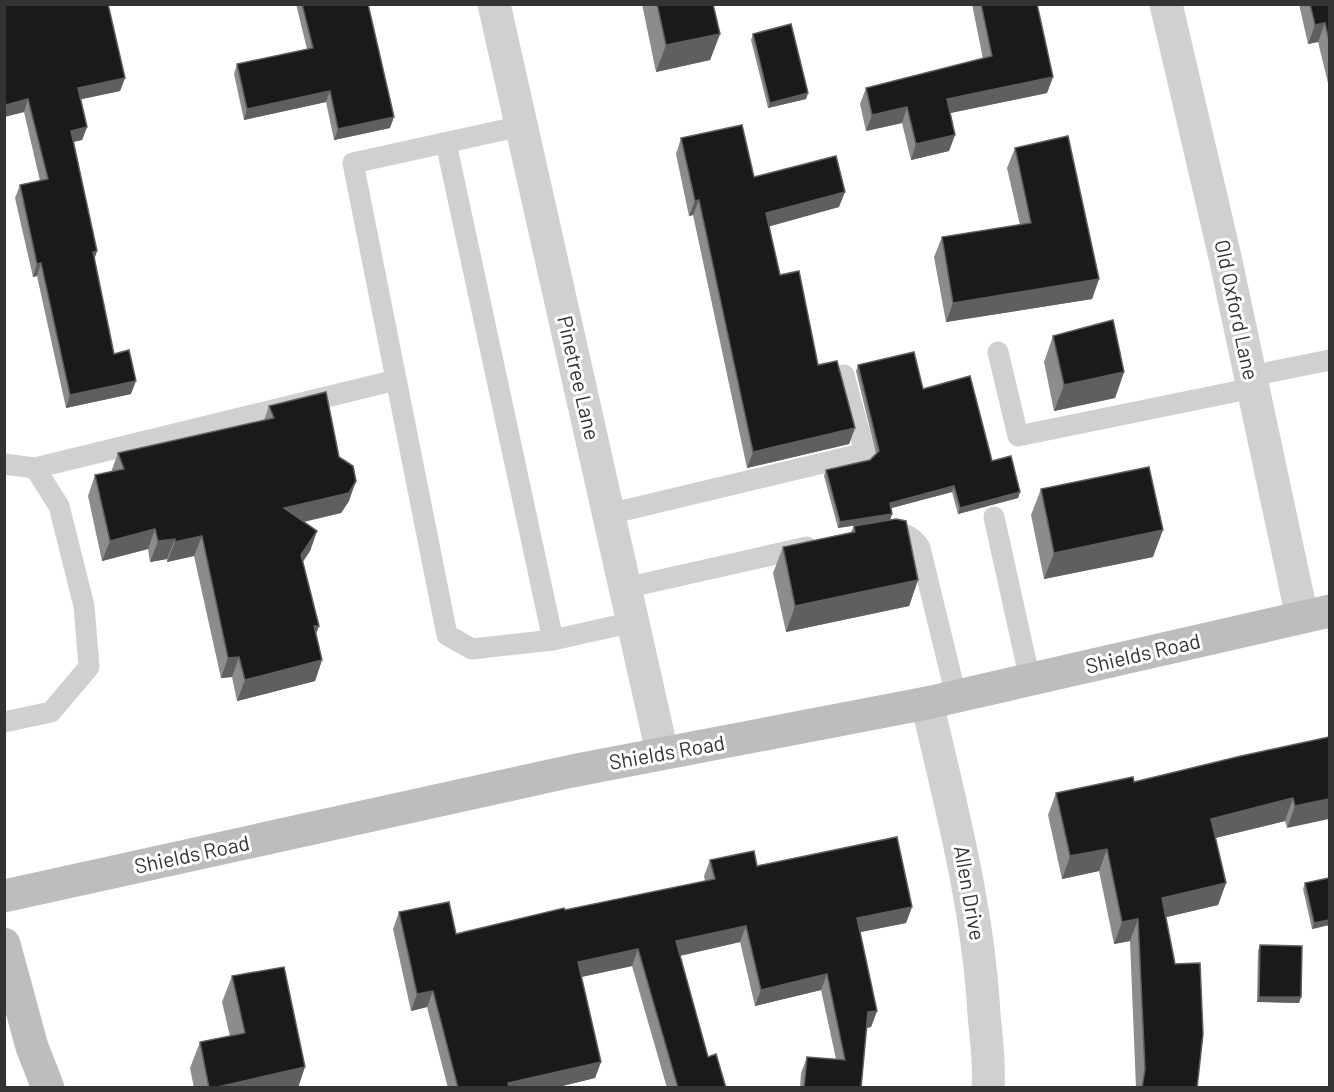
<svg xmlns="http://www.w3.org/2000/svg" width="1334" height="1092" font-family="Barlow,sans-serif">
<rect width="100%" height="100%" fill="#fff"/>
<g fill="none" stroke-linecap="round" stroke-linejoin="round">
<g stroke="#d0d0d0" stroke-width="21">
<polyline points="521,126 353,163 447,635 472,649 553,640 633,622"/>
<polyline points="446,143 553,640"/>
<polyline points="998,352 1018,436 1253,388"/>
<polyline points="1250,376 1330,360"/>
<polyline points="4,464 35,468 59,506 84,606 89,667 51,712 4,722"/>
<polyline points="35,468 396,380"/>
<polyline points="609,514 865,453 844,375"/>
<polyline points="994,517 1030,680"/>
<path d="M882,533C898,530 912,534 920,548L956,696"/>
<polyline points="625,588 807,547"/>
</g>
<g stroke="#d0d0d0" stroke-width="33">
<polyline points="494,4 662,752"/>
<polyline points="1166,4 1225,257 1302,617"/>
<path d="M927,703C951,806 978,907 984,1014C986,1038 990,1063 988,1088"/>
</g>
<g stroke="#bdbdbd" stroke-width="33">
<polyline points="4,896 572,771 927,703 1330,611"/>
<polyline points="4,944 32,1047 48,1088"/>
</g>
</g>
<g fill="#8c8c8c">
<polygon points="4,4 108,7 125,78 120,91 81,99 87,127 82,140 74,142 94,259 114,354 131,394 66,408 37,276 33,277 15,198 20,185 40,181 24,112 4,117"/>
<polygon points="296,4 368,4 390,128 334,140 326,102 244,120 234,74 237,64 307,49"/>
<polygon points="642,4 713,4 720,34 710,60 656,72"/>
<polygon points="972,4 1037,4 1053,77 1047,93 950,113 955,135 949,151 911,160 902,123 866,131 860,104 866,88 983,59"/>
<polygon points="1299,4 1329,4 1329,87 1318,42 1308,44"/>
<polygon points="753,34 808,93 806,99 768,108 751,40"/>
<polygon points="681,138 754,177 839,207 769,226 780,275 818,365 855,428 849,444 747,468 693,215 689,216 676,154"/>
<polygon points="1015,148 1099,279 1092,299 946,322 934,257 942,237 1020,225 1007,168"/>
<polygon points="1053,336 1124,372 1115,398 1054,411 1044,362"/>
<polygon points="858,365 923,389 1020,492 1018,498 958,514 952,492 891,508 892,514 890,520 838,528 824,476 826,470 870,460 876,454 856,371"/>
<polygon points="269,406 339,457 349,501 341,513 304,522 317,531 310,551 303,562 319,626 316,634 322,660 315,681 237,701 232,677 221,678 194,556 167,562 167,559 150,562 148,549 102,561 88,496 95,475 111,472 118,453 264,420"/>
<polygon points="1041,489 1153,557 1044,579 1031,515"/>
<polygon points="854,526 918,580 909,606 786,632 773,573 783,547 851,532"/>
<polygon points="1329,737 1287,828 1285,821 1215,838 1226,883 1218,905 1166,917 1197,1088 1136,1088 1130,941 1114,944 1099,871 1062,879 1048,815 1056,793 1134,782"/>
<polygon points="710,860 757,866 912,907 906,923 860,932 877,1011 871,1027 866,1028 861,1088 800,1088 801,1073 807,1057 836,1059 821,990 755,1006 740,942 680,956 708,1057 726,1088 667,1088 632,966 581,977 601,1062 595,1078 554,1088 448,1088 427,1007 411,1011 393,929 399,912 456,934 705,881 704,876"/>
<polygon points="1329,878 1329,925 1312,929 1303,889 1305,883"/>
<polygon points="1260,945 1301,997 1299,1003 1257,1002 1258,951"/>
<polygon points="232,976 298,1088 194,1088 190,1068 200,1042 230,1036 222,1002"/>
</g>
<g fill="#5f5f5f">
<polygon points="1325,23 1318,42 1308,44 1315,25"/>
<polygon points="720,34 710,60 656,72 666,45"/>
<polygon points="1053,77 1047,93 941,115 947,99"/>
<polygon points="125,78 120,91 73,101 78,88"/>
<polygon points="330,91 326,102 244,120 247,109"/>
<polygon points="808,93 806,99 768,108 770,103"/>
<polygon points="28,99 24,112 4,117 4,108 6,105"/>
<polygon points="907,107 902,123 866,131 872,115"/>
<polygon points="394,117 390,128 334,140 338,129"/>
<polygon points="87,127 82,140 67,143 71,131"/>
<polygon points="955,135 949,151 911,160 916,144"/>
<polygon points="845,192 839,207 760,229 766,213"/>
<polygon points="699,200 693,215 689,216 695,201"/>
<polygon points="97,251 93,264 93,252"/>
<polygon points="41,263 37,276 33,277 37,264"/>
<polygon points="1099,279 1092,299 946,322 953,303"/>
<polygon points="1124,372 1115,398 1054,411 1064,385"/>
<polygon points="136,381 131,394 66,408 70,395"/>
<polygon points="855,428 849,444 747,468 753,452"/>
<polygon points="356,481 349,501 341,513 276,528 284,508"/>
<polygon points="954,486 952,492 888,509 890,503"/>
<polygon points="1020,492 1018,498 958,514 960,508"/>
<polygon points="892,514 890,520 838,528 840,522"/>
<polygon points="155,529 148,549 102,561 110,541"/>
<polygon points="1163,530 1153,557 1044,579 1054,553"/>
<polygon points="317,531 310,551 293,575 301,555"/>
<polygon points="202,536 194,556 167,562 175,542"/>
<polygon points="175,539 167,559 150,562 158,541"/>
<polygon points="918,580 909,606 786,632 795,606"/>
<polygon points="314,626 319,626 311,646"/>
<polygon points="239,657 232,677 221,678 228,658"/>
<polygon points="322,660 315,681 237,701 245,680"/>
<polygon points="1293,798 1285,821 1203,841 1211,819"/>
<polygon points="1329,799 1329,819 1287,828 1295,806"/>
<polygon points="1107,849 1099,871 1062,879 1070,856"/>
<polygon points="1226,883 1218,905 1154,920 1162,898"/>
<polygon points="912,907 906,923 851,934 857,918"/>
<polygon points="1138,919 1130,941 1114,944 1122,922"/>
<polygon points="1329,920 1329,925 1312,929 1314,923"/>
<polygon points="746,926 740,942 670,958 676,941"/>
<polygon points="638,949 632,966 572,979 578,962"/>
<polygon points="827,974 821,990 755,1006 761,990"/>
<polygon points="433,991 427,1007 411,1011 417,994"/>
<polygon points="1259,997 1301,997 1299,1003 1257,1002"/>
<polygon points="877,1011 871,1027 862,1029 868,1012"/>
<polygon points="601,1062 595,1078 554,1088 507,1088 508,1083"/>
<polygon points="305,1067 298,1088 213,1088"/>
</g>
<g fill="#1a1a1a" stroke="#5f5f5f" stroke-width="1.5">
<polygon points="4,4 108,4 125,78 78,88 87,127 71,131 97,251 93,252 114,354 129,350 136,381 70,395 41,263 37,264 20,185 48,179 28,99 6,105 4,99"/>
<polygon points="302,4 368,4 394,117 338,129 330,91 247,109 237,64 313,48"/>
<polygon points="657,4 713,4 720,34 666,45"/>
<polygon points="981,4 1037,4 1053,77 947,99 955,135 916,144 907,107 872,115 866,88 992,56"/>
<polygon points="1310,4 1329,4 1329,41 1325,23 1315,25"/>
<polygon points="791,24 808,93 770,103 753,34"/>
<polygon points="742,125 754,177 836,156 845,192 766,213 780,275 799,271 818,365 837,361 855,428 753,452 699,200 695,201 681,138"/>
<polygon points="1068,136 1099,279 953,303 942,237 1031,223 1015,148"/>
<polygon points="1113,320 1124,372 1064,385 1053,336"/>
<polygon points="914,352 923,389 970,376 992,461 1011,456 1020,492 960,508 954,486 890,503 892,514 840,522 826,470 870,460 879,451 858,365"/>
<polygon points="326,392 339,457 353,466 356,481 349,493 284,508 317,531 301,555 319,626 314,626 322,660 245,680 239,657 228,658 202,536 175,542 175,539 158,541 155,529 110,541 95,475 124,469 118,453 274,418 269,406"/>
<polygon points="1149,467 1163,530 1054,553 1041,489"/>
<polygon points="896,519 906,521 918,580 795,606 783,547 855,532 854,526"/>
<polygon points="1329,737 1329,799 1295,806 1293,798 1211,819 1226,883 1162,898 1175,964 1200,963 1203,1034 1197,1088 1142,1088 1145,1069 1138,919 1122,922 1107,849 1070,856 1056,793 1133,777 1134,782 1241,756"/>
<polygon points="897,837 912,907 857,918 877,1011 868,1012 861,1088 804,1088 807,1057 845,1060 827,974 761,990 746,926 676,941 708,1057 716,1054 726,1088 678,1088 638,949 578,962 601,1062 508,1083 509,1087 507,1088 458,1088 433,991 417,994 399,912 449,902 456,934 564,908 565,910 715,879 710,860 754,851 757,866"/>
<polygon points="1329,878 1329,920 1314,923 1305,883"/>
<polygon points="1260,945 1302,946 1301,997 1259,997"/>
<polygon points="284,967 305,1067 213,1088 209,1088 200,1042 245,1033 232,976"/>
</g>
<g text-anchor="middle" stroke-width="6" stroke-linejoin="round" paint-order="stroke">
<g font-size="21" fill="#333" stroke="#fff">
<text transform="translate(1236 310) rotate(78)" y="7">Old Oxford Lane</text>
<text transform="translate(578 378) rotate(77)" y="7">Pinetree Lane</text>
<text transform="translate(1143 654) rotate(-13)" y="7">Shields Road</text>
<text transform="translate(667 753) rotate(-10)" y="7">Shields Road</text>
<text transform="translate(192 855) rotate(-12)" y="7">Shields Road</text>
<text transform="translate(969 893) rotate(80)" y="7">Allen Drive</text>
</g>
</g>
<rect width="1334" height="1092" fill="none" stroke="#333333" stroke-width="12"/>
</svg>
